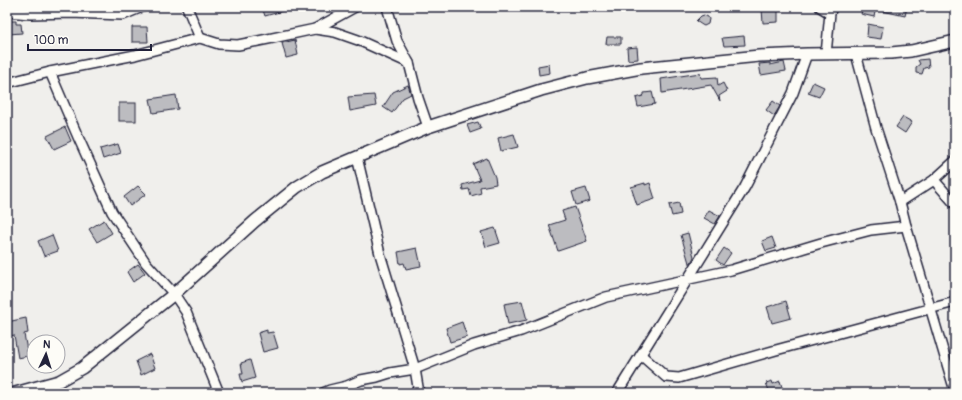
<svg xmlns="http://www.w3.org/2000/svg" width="962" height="400" font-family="Pangolin,sans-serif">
<rect width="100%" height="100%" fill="#f0efec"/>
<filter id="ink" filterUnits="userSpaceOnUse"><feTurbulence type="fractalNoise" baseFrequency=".025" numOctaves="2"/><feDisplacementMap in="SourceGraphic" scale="8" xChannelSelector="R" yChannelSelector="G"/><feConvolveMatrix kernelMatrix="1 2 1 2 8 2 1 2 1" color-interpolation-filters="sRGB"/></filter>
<g filter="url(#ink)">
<g fill="#bcbcc0" stroke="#22223b">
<polygon points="262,7 290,7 290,9 265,16"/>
<polygon points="863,7 876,7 874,17 861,14"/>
<polygon points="878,7 907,7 905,16 878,10"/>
<polygon points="778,8 778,22 763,23 762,9"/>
<polygon points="704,15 708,17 709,19 708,24 704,26 702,25 696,21 701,16"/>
<polygon points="7,21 16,21 16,24 21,24 22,33 9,34"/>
<polygon points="868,24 883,27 881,39 867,37"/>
<polygon points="132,27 147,27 148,42 132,42"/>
<polygon points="744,36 745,45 724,46 722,38"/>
<polygon points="607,37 621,37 621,44 606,44"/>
<polygon points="295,40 298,55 286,58 282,43"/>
<polygon points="637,47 638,59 628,60 627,48"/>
<polygon points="928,59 929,67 924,68 922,74 916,73 916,67 920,64 918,60"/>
<polygon points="784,62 786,71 761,75 759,64 770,63 770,65"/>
<polygon points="549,64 550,73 539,75 538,66"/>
<polygon points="700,73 701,78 717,77 718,86 723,83 727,91 719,96 720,101 711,85 662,93 661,79"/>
<polygon points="813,82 824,87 819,97 808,93"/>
<polygon points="408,85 411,94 403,98 392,113 383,107 393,92"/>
<polygon points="652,92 655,104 638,107 636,98 643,96 644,95 644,93"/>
<polygon points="176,95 178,109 153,113 150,99"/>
<polygon points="374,95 376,106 350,111 348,97"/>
<polygon points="773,101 780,106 774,116 766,110"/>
<rect x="119" y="103" width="17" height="18"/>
<polygon points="903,117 912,122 905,133 896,127"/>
<polygon points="478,122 481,129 470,133 467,125"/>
<polygon points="65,127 71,141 54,149 47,136"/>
<polygon points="514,134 518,147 501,151 498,138"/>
<polygon points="118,144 121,153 103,159 100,149"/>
<polygon points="487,158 495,177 496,184 480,187 481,193 471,196 469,189 463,190 462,185 480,180 473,164"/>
<polygon points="645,183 645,185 650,183 655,199 637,205 631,187"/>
<polygon points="138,186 146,194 130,206 124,197"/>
<polygon points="586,188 590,201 576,205 572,192"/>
<polygon points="679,203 681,214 672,216 669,205"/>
<polygon points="575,207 587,241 558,251 549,225 565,220 562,211"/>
<polygon points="709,210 720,216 715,224 704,218"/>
<polygon points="104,220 112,233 97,242 89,229"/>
<polygon points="495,228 500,243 486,247 481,232"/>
<polygon points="688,233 694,257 691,263 689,263 681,235"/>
<polygon points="52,235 58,251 44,256 38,241"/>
<polygon points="772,237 776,248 766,251 762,241"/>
<polygon points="417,248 421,266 406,269 404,263 400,264 398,252"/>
<polygon points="724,248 731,253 723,265 716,260"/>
<polygon points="138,264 145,273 133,282 127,272"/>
<polygon points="522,301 527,320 508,324 504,304"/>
<polygon points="786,301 791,318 772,323 767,307"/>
<polygon points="26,318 28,333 24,334 28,356 18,358 14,335 7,337 7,322"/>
<polygon points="462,322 467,337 450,342 446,328"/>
<polygon points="267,330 267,333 273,332 278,348 263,352 258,333"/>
<polygon points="150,354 155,368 141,375 136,361"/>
<polygon points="250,360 255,378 242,382 240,374 243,374 241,363"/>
<polygon points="772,381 773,384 780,381 784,393 770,393 766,383"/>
</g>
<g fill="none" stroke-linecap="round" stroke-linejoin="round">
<g stroke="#22223b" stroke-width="12">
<g id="minor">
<polyline points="187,7 200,38"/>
<polyline points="387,7 397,41 409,63 418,98 428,127"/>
<polyline points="820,7 830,13"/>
<polyline points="7,12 30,14 71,13 123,15 142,7"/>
<polyline points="315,29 335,32 358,40 409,63"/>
<polyline points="826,54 830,13 832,7"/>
<polyline points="856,54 876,128 900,202 906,226 955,391"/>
<polyline points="50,72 78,137 112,212 146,263 174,294 186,312 219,393"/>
<polyline points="7,83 50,72 135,55 200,38 219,44 238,45 268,39 315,29 355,7"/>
<polyline points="357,157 380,254 415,369 419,393"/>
<polyline points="934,180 955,204"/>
<polyline points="900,202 934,180 955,161"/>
<polyline points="641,355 666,377 679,378 776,350 955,302"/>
<polyline points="323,393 330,390 347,386 361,380 377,377 390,373 415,369 474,345 521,331 606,297 731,270 821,243 871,230 906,226"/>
<polyline points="617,393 745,187 793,93 807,54"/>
</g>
</g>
<g stroke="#22223b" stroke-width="14">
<polyline id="major" points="15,393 59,381 82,368 174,294 255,221 297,187 322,172 428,127 541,90 587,78 641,68 759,56 807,54 891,53 911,51 955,41"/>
</g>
<use href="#minor" stroke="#fdfcf7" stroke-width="9"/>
<use href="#major" stroke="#fdfcf7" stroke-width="11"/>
</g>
</g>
<rect width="962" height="400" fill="none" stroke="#fdfcf7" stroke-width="24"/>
<rect x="12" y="12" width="938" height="376" fill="none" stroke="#22223b" stroke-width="1.5" filter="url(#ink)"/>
<g transform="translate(46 354) rotate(4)"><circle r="19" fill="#fdfcf7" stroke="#a5a5ac"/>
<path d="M0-3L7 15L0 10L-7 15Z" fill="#22223b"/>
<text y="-6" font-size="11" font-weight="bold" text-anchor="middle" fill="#22223b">N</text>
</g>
<path d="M28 44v6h123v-6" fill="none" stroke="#22223b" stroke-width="2"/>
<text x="34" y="44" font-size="12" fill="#22223b" stroke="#fdfcf7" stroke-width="3" paint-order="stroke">100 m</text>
</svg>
